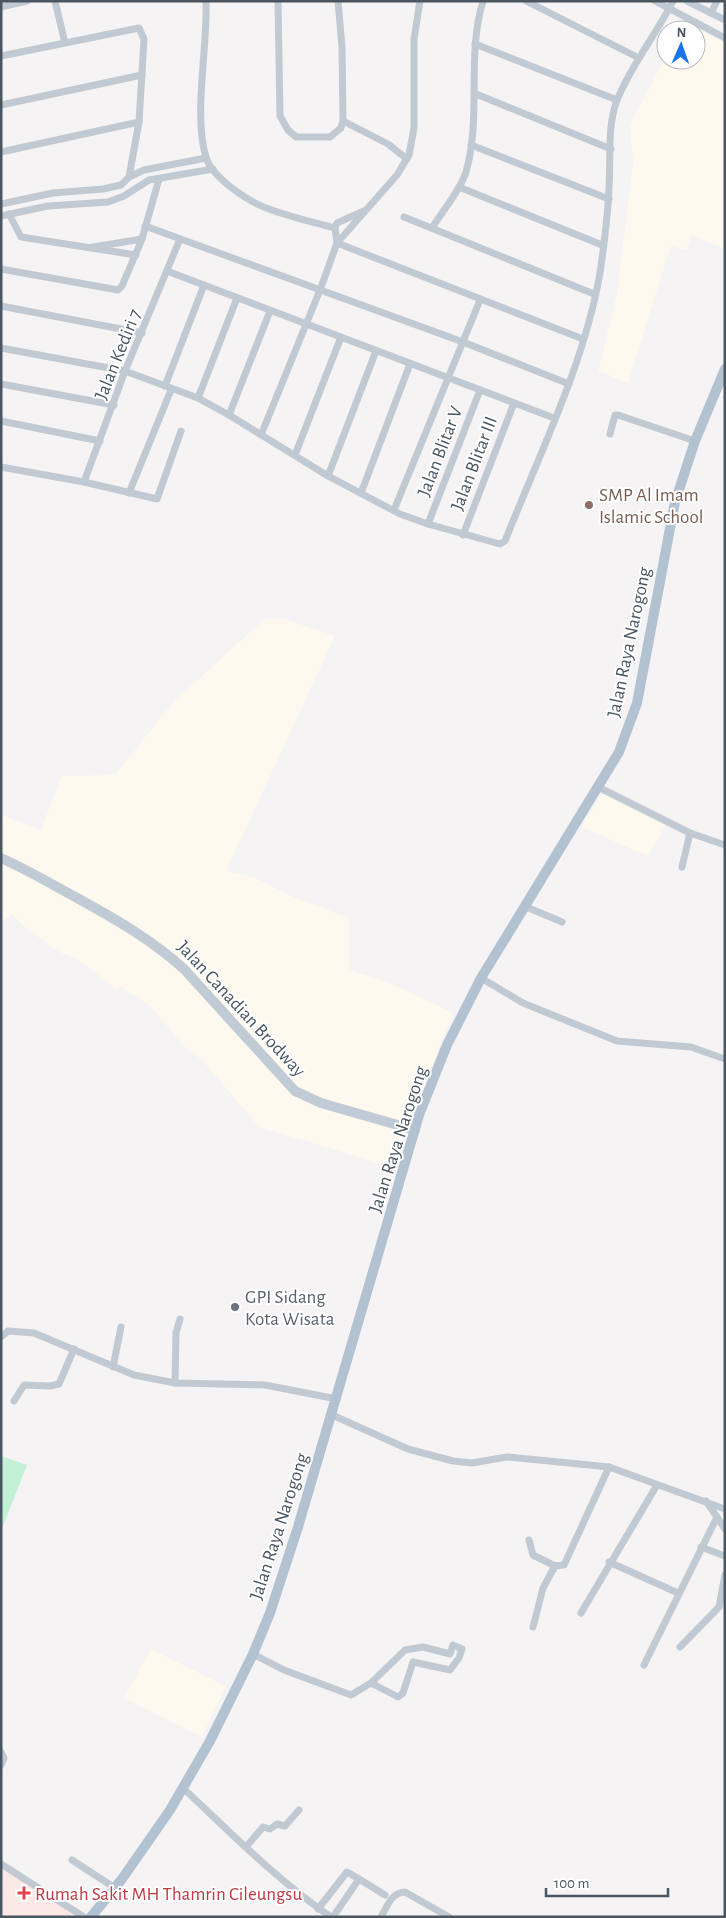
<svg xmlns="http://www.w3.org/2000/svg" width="726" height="1918" font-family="'Alegreya Sans',sans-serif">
<rect width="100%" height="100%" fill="#f5f3f3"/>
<g fill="#fdf9ef">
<polygon points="684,23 725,43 725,249 692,236 686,250 671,246 628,383 598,371 617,293 633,162 630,124 666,56 666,60 696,60 696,30 680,30"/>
<polygon points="266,618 284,619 335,636 226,871 254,877 291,896 349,918 350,970 390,983 453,1013 392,1167 259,1127 203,1061 183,1045 150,1006 121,987 116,989 76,958 61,953 28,930 12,915 1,922 1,815 41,830 61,776 115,775 174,701"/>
<polygon points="605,789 667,823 648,856 581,827"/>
<polygon points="151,1649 226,1686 202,1737 124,1698"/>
</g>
<polygon fill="#fce8e6" points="1,1868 77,1913 75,1917 1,1917"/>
<polygon fill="#c3f1d5" points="1,1456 27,1465 1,1531"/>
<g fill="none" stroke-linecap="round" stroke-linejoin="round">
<g stroke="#c1cad2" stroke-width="7">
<polyline points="55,1 65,43"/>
<path d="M206,1C208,46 193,116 206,157C212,178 249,202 269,209C290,217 313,222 335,228"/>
<polyline points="278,1 280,116 288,130 296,137 330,137 341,128 343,121 342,47 338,1"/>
<polyline points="526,1 639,58"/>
<polyline points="655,1 725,38"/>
<polyline points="687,1 725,20"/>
<polyline points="1,7 27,1"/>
<polyline points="711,13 717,1"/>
<polyline points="475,44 617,100"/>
<polyline points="1,56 139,28 144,39 139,122 129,177"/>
<polyline points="476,94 611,149"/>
<polyline points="1,105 142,75"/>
<polyline points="343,121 388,144 407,159"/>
<polyline points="471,145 609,199"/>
<polyline points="1,152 139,122"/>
<polyline points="459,187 602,245"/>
<polyline points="1,204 53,193 103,189 121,185 129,177 144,170 206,158"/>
<polyline points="366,210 337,223 335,228 337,243 397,175 409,155 414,128 414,39 420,1"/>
<polyline points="9,214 21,237 136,255"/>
<polyline points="1,216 48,206 108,202 124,196 149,180 213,169"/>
<polyline points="404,217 594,294"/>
<polyline points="145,226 463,342 569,384"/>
<path d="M432,228C442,212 461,189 466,172C482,116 466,57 483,1"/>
<polyline points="93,247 142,239"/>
<polyline points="1,269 118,290 122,286 142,239 159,179"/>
<polyline points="167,271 554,418"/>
<polyline points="1,306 142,333"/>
<path d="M1,348L125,371L198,398L229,415L328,476L400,514L428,524L500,544L505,541C539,455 584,365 600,273C604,245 608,215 609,187C611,159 607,126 617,100C631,65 656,35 673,1"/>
<polyline points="1,384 114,405"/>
<polyline points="165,386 204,285"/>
<polyline points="198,398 237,298"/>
<polyline points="229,415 270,311"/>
<polyline points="1,421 100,441"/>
<polyline points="610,434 615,415 618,415 695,441"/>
<polyline points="261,435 320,290 337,243 583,339"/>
<polyline points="295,455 341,337"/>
<polyline points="1,467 84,482 157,499 181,431"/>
<polyline points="328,476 376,351"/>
<polyline points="84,482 125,371 180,239"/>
<polyline points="129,493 171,390"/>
<polyline points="361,493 410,364"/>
<polyline points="394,510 480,300"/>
<polyline points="428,524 480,390"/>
<polyline points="463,535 514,403"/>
<polyline points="598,787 690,833 725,845"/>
<polyline points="682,867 690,833"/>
<polyline points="524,906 562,922"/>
<polyline points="481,978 523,1003 617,1041 691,1047 725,1059"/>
<polyline points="1,1337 8,1331 34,1333 134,1375 175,1383 265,1385 337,1399"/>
<polyline points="113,1367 121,1327"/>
<polyline points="175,1383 176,1333 180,1319"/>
<polyline points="14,1401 24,1385 50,1386 59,1384 74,1349"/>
<polyline points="332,1415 408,1449 453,1461 472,1463 507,1457 609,1467 725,1509"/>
<polyline points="706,1501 725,1529"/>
<polyline points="529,1540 533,1555 555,1566 564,1565 609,1467"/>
<polyline points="701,1547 725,1556"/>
<polyline points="609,1562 678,1593"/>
<polyline points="581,1613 657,1485"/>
<polyline points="533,1627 543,1588 555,1566"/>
<polyline points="680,1647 719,1607 725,1575"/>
<polyline points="253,1654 284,1670 351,1695 371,1683 405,1650 423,1647 450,1654 453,1645 462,1649 459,1658 450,1670 413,1662 403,1693 398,1697 371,1683"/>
<polyline points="644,1665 717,1517"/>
<polyline points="1,1752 4,1758 1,1765"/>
<path d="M183,1788C231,1833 277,1880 331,1917"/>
<polyline points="246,1847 263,1827 270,1829 277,1824 285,1826 299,1810"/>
<polyline points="72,1860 115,1888"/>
<polyline points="1,1864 84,1917"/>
<polyline points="318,1909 347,1872 359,1879"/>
<polyline points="333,1917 359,1879 385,1895"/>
<path d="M381,1917C388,1905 391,1893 405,1892L449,1917"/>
</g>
<path stroke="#c1cbd6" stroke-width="10" d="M1,858C28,870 53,885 79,899C117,920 152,940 184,969L295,1091L321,1103L415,1130"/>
<polyline stroke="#b3c2d1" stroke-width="10" points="91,1917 122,1879 170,1810 210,1741 253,1654 270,1613 298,1527 419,1115 447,1045 481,978 619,752 637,703 675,502 695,441 725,369"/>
</g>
<circle fill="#8d6e63" stroke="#fff" stroke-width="2" cx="589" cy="505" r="5"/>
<circle fill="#6b7280" stroke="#fff" stroke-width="2" cx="235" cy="1307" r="5"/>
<path fill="#e0444e" stroke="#fff" stroke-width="2" d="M21.5 1885.5h5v5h5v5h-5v5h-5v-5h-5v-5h5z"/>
<g text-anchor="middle" stroke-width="4" stroke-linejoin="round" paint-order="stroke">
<g font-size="19" fill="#4a5661" stroke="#fff">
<text transform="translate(117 354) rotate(-68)" y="7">Jalan Kediri 7</text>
<text transform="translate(439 451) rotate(-69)" y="7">Jalan Blitar V</text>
<text transform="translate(473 463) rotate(-69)" y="7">Jalan Blitar III</text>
<text transform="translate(628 642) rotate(-78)" y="7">Jalan Raya Narogong</text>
<text transform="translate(242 1008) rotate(47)" y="7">Jalan Canadian Brodway</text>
<text transform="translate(397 1139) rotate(-72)" y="7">Jalan Raya Narogong</text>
<text transform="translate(278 1526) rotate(-72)" y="7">Jalan Raya Narogong</text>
</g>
<g font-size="19" fill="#785e54" stroke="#fff" text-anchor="start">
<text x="599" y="501">SMP Al Imam<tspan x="599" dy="22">Islamic School</tspan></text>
</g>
<g font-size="19" fill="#5b616d" stroke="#fff" text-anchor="start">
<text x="245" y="1303">GPI Sidang<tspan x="245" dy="22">Kota Wisata</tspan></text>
</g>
<g font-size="19" fill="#be3a42" stroke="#fff" text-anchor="start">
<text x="35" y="1900">Rumah Sakit MH Thamrin Cileungsu</text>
</g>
</g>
<rect width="726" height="1918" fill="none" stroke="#4a5661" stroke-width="5"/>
<g transform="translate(681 45) rotate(2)"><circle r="24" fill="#ffffff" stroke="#b7bbc0"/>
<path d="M0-4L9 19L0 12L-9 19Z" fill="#1a73e8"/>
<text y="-8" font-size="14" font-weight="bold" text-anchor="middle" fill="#4a5661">N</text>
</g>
<path d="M546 1888v8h122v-8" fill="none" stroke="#4a5661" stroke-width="2.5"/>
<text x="554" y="1888" font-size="15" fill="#4a5661" stroke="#ffffff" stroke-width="4" paint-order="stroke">100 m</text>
</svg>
